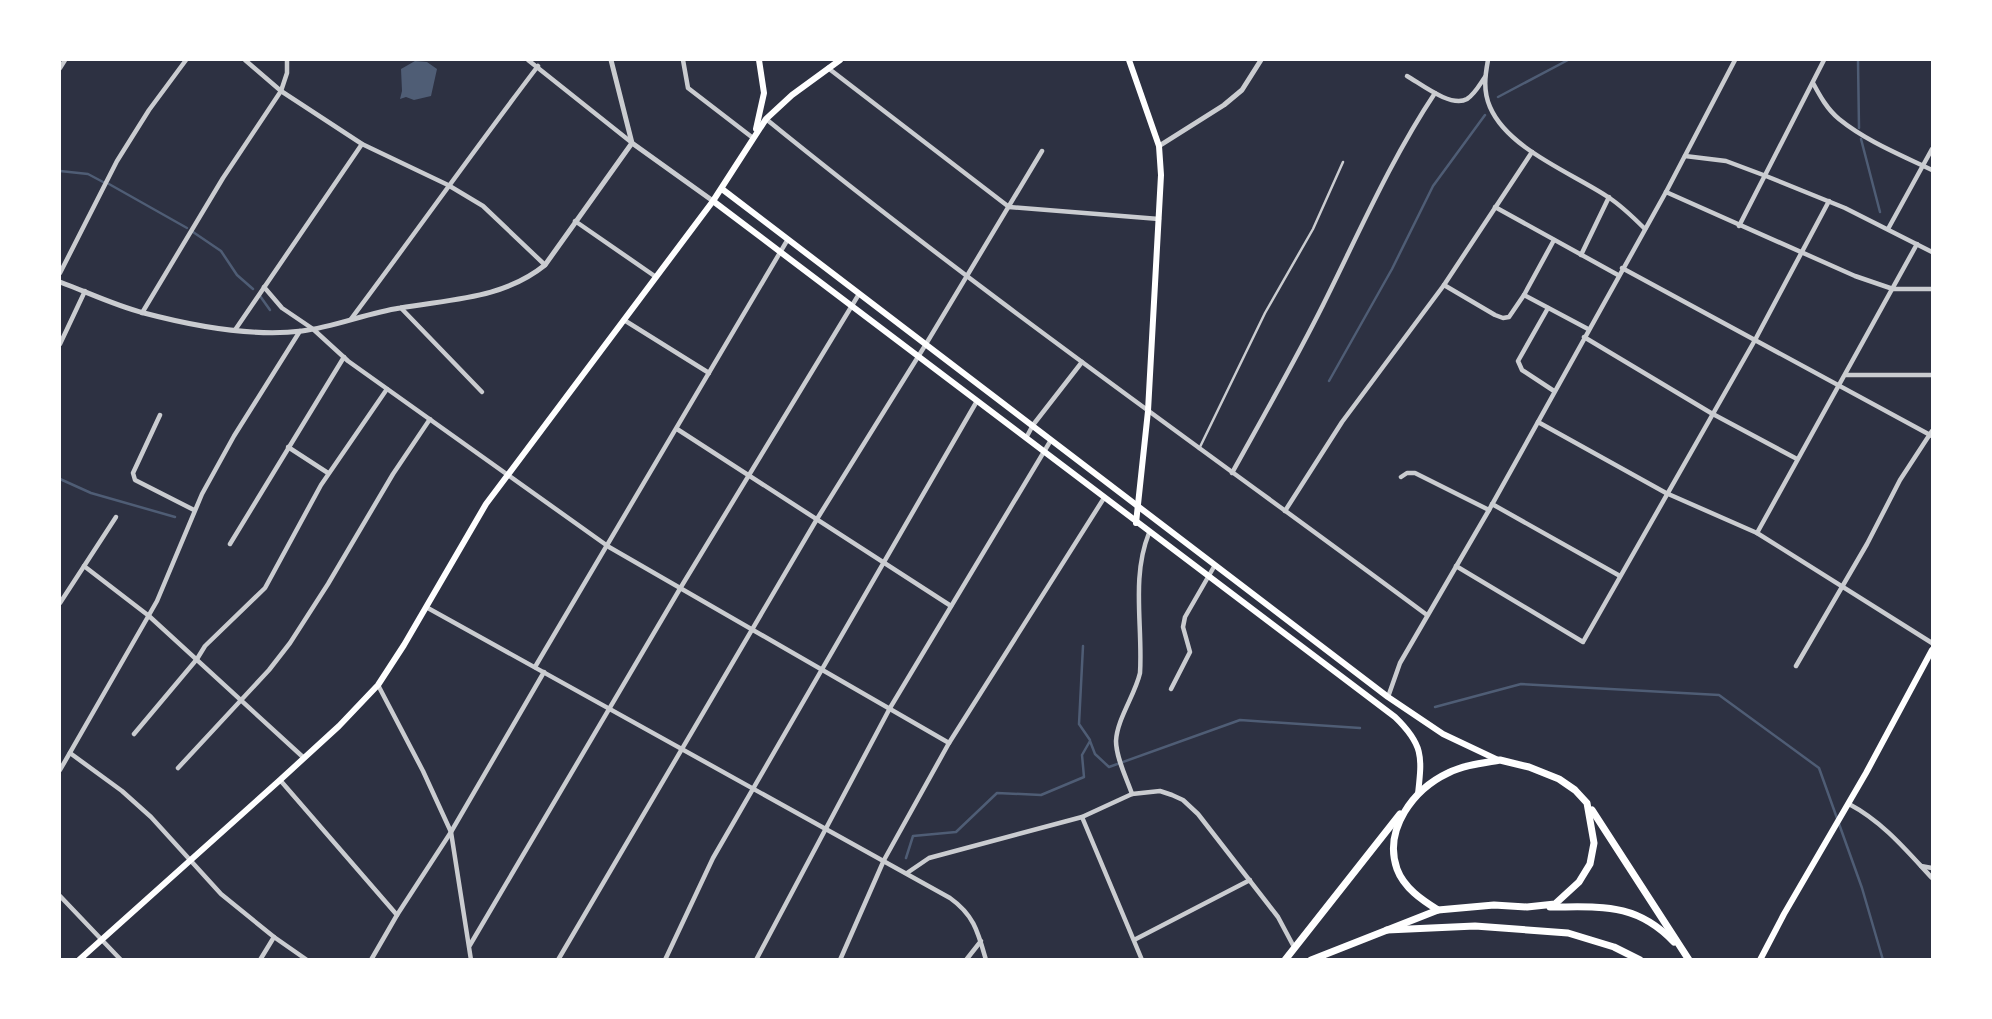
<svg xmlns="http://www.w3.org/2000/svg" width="1992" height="1019" font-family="Rubik,sans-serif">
<rect width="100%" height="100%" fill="#2d3142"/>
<polygon fill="#4f5d75" points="415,61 427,62 437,69 431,96 414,100 406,97 400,99 402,91 401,69"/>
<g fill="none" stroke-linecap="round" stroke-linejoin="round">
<g stroke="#4f5d75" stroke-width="2.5">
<polyline points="1858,60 1859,128"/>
<polyline points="1498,97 1568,60"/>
<polyline points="1861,139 1880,212"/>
<polyline points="60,171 88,174 103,182"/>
<polyline points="109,184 187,228"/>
<polyline points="193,232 221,251 237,275 253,289"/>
<polyline points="260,296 270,310"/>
<polyline points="1329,381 1392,269 1433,186 1485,115"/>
<polyline points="60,479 91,493 175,517"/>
<polyline points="1083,646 1079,724 1090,740"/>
<polyline points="1435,707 1521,684 1719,695 1819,768 1862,888 1883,960"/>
<polyline points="906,858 913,836 956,832 997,793 1041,795 1084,777 1082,755 1090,741 1095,754 1109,767 1240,720 1360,728"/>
</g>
<polyline stroke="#caccd0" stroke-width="2.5" points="1199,449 1265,313 1313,229 1343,162"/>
<g stroke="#caccd0" stroke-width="4.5">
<polyline points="528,60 631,142"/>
<polyline points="683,60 688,88 753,138"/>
<path d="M1488,60C1485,76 1483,91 1490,107C1508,149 1572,173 1608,197C1622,206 1633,217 1645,229"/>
<polyline points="60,68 65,60"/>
<polyline points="828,68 1009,207 1159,219"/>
<path d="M1407,76C1421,84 1451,108 1467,99C1475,94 1480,84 1485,77"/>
<path d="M1813,83C1820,96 1827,109 1839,119C1866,141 1901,155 1932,170"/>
<path d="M766,119C980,293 1206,451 1427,615"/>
<polyline points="362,144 448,185 483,206 545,265"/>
<polyline points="1685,156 1726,161 1766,176 1845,208 1932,252"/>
<polyline points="1666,192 1855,276 1893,289 1932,289"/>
<polyline points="1495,207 1618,275"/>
<polyline points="575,221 656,277"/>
<polyline points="1739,226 1824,60"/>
<polyline points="1888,229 1932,149"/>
<polyline points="1581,255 1609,197"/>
<polyline points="1622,268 1932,436"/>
<polyline points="60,273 117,161 149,110 186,60"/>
<polyline points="1444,285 1495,315 1503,318 1509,317 1524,295 1554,240"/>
<polyline points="264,287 282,308 313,329 348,361 609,547 949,743"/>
<polyline points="1524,295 1588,329"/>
<polyline points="401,308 482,392"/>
<polyline points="1548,308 1518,361 1522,370 1554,391"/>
<polyline points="142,313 223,178 281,91 287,73 287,60"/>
<path d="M351,319C414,235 474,150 538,66"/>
<polyline points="624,320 709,373"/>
<polyline points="235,330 362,144 281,91 245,60"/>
<polyline points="1584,337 1711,413 1797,459"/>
<polyline points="60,344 85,291"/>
<polyline points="1846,375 1932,375"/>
<polyline points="160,415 133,473 135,480 194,510"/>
<polyline points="1538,422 1666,493 1757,533 1932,643"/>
<polyline points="677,429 951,606"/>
<polyline points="1026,438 1033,425 1082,362"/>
<polyline points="288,447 328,473"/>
<path d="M1232,473C1263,417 1295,361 1323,305C1359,233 1391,159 1435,93"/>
<polyline points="1401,477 1407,473 1415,473 1489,510"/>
<polyline points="1492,504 1620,576"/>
<polyline points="1285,511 1342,422 1444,285 1532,152"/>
<polyline points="1757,533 1917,244"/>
<polyline points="230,544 344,357"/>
<polyline points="84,566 149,616 304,758"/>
<polyline points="1456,566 1583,642 1755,340 1829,201"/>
<polyline points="60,603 116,517"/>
<path d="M426,607L950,898C974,915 978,932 986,960"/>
<polyline points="1796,666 1867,544 1900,480 1932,431"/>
<polyline points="535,667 788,239"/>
<polyline points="378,685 423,771 451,832 471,960"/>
<polyline points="1171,689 1190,652 1183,627 1185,617 1215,565"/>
<polyline points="1388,697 1400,663 1489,510 1666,192 1735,60"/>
<polyline points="134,734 197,659 205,646 265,588 321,485 387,389"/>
<polyline points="70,753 122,791 151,817 221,894 274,937 307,960"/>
<polyline points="178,768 269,670 290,643 328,584 393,474 430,419"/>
<polyline points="60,770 157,601 202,494 234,436 300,331"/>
<polyline points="280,780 397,915"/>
<path d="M1132,794C1127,779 1116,758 1116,741C1117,719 1135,695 1140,673C1143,626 1131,578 1149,533"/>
<path d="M1849,804C1883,822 1906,850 1932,878"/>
<polyline points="1082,817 1142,960"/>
<polyline points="1921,866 1932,868"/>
<polyline points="907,873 929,858 1082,817 1132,794 1160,791 1172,795 1183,800 1198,814 1278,917 1294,947"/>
<polyline points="60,896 121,960"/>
<polyline points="1134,940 1250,880"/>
<polyline points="470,945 681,587 859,294"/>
<polyline points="260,960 274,937"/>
<polyline points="371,960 397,915 451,832 544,672"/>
<polyline points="558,960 817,519 926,344 1042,151"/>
<polyline points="665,960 713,858 977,401"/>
<polyline points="756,960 890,708 1051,440"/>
<polyline points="840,960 884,860 949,743 1104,498"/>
<polyline points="966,960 981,941"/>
</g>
<g stroke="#caccd0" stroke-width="5">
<polyline points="611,60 632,143 713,201"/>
<polyline points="1159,146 1224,105 1242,90 1261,60"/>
<path d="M60,282C87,292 116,306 144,313C193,326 251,337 302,331C335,327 367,313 400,308C451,299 503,299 545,265L632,143"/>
</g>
<g stroke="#fff" stroke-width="6">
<polyline points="1129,60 1159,146 1161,175 1148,411 1136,523"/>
<polyline points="756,129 764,93 759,60"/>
<polyline points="722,189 1388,697 1443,734 1498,760"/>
<path d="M713,201L1395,717C1424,745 1422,757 1418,794"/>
<polyline points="79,960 280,780 339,726 378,685 404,645 486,504 713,201 766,119 792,95 840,60"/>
<polyline points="1760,960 1784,914 1866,773 1932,650"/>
</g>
<g stroke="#fff" stroke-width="7">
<path d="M1500,760L1529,767L1559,779L1575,790L1587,803L1594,843L1590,864L1579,882L1555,904L1527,907L1494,905L1438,910C1422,900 1404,888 1397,869C1383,829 1414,789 1448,773C1464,765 1483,763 1500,760Z"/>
<polyline points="1592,810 1689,960"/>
<path d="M1550,907C1601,907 1636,902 1674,942"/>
<polyline points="1387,930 1475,926 1568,933 1614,947 1640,960"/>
<polyline points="1285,960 1400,814"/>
<polyline points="1311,960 1438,910"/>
</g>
</g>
<rect width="1992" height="1019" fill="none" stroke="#ffffff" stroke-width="122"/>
</svg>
